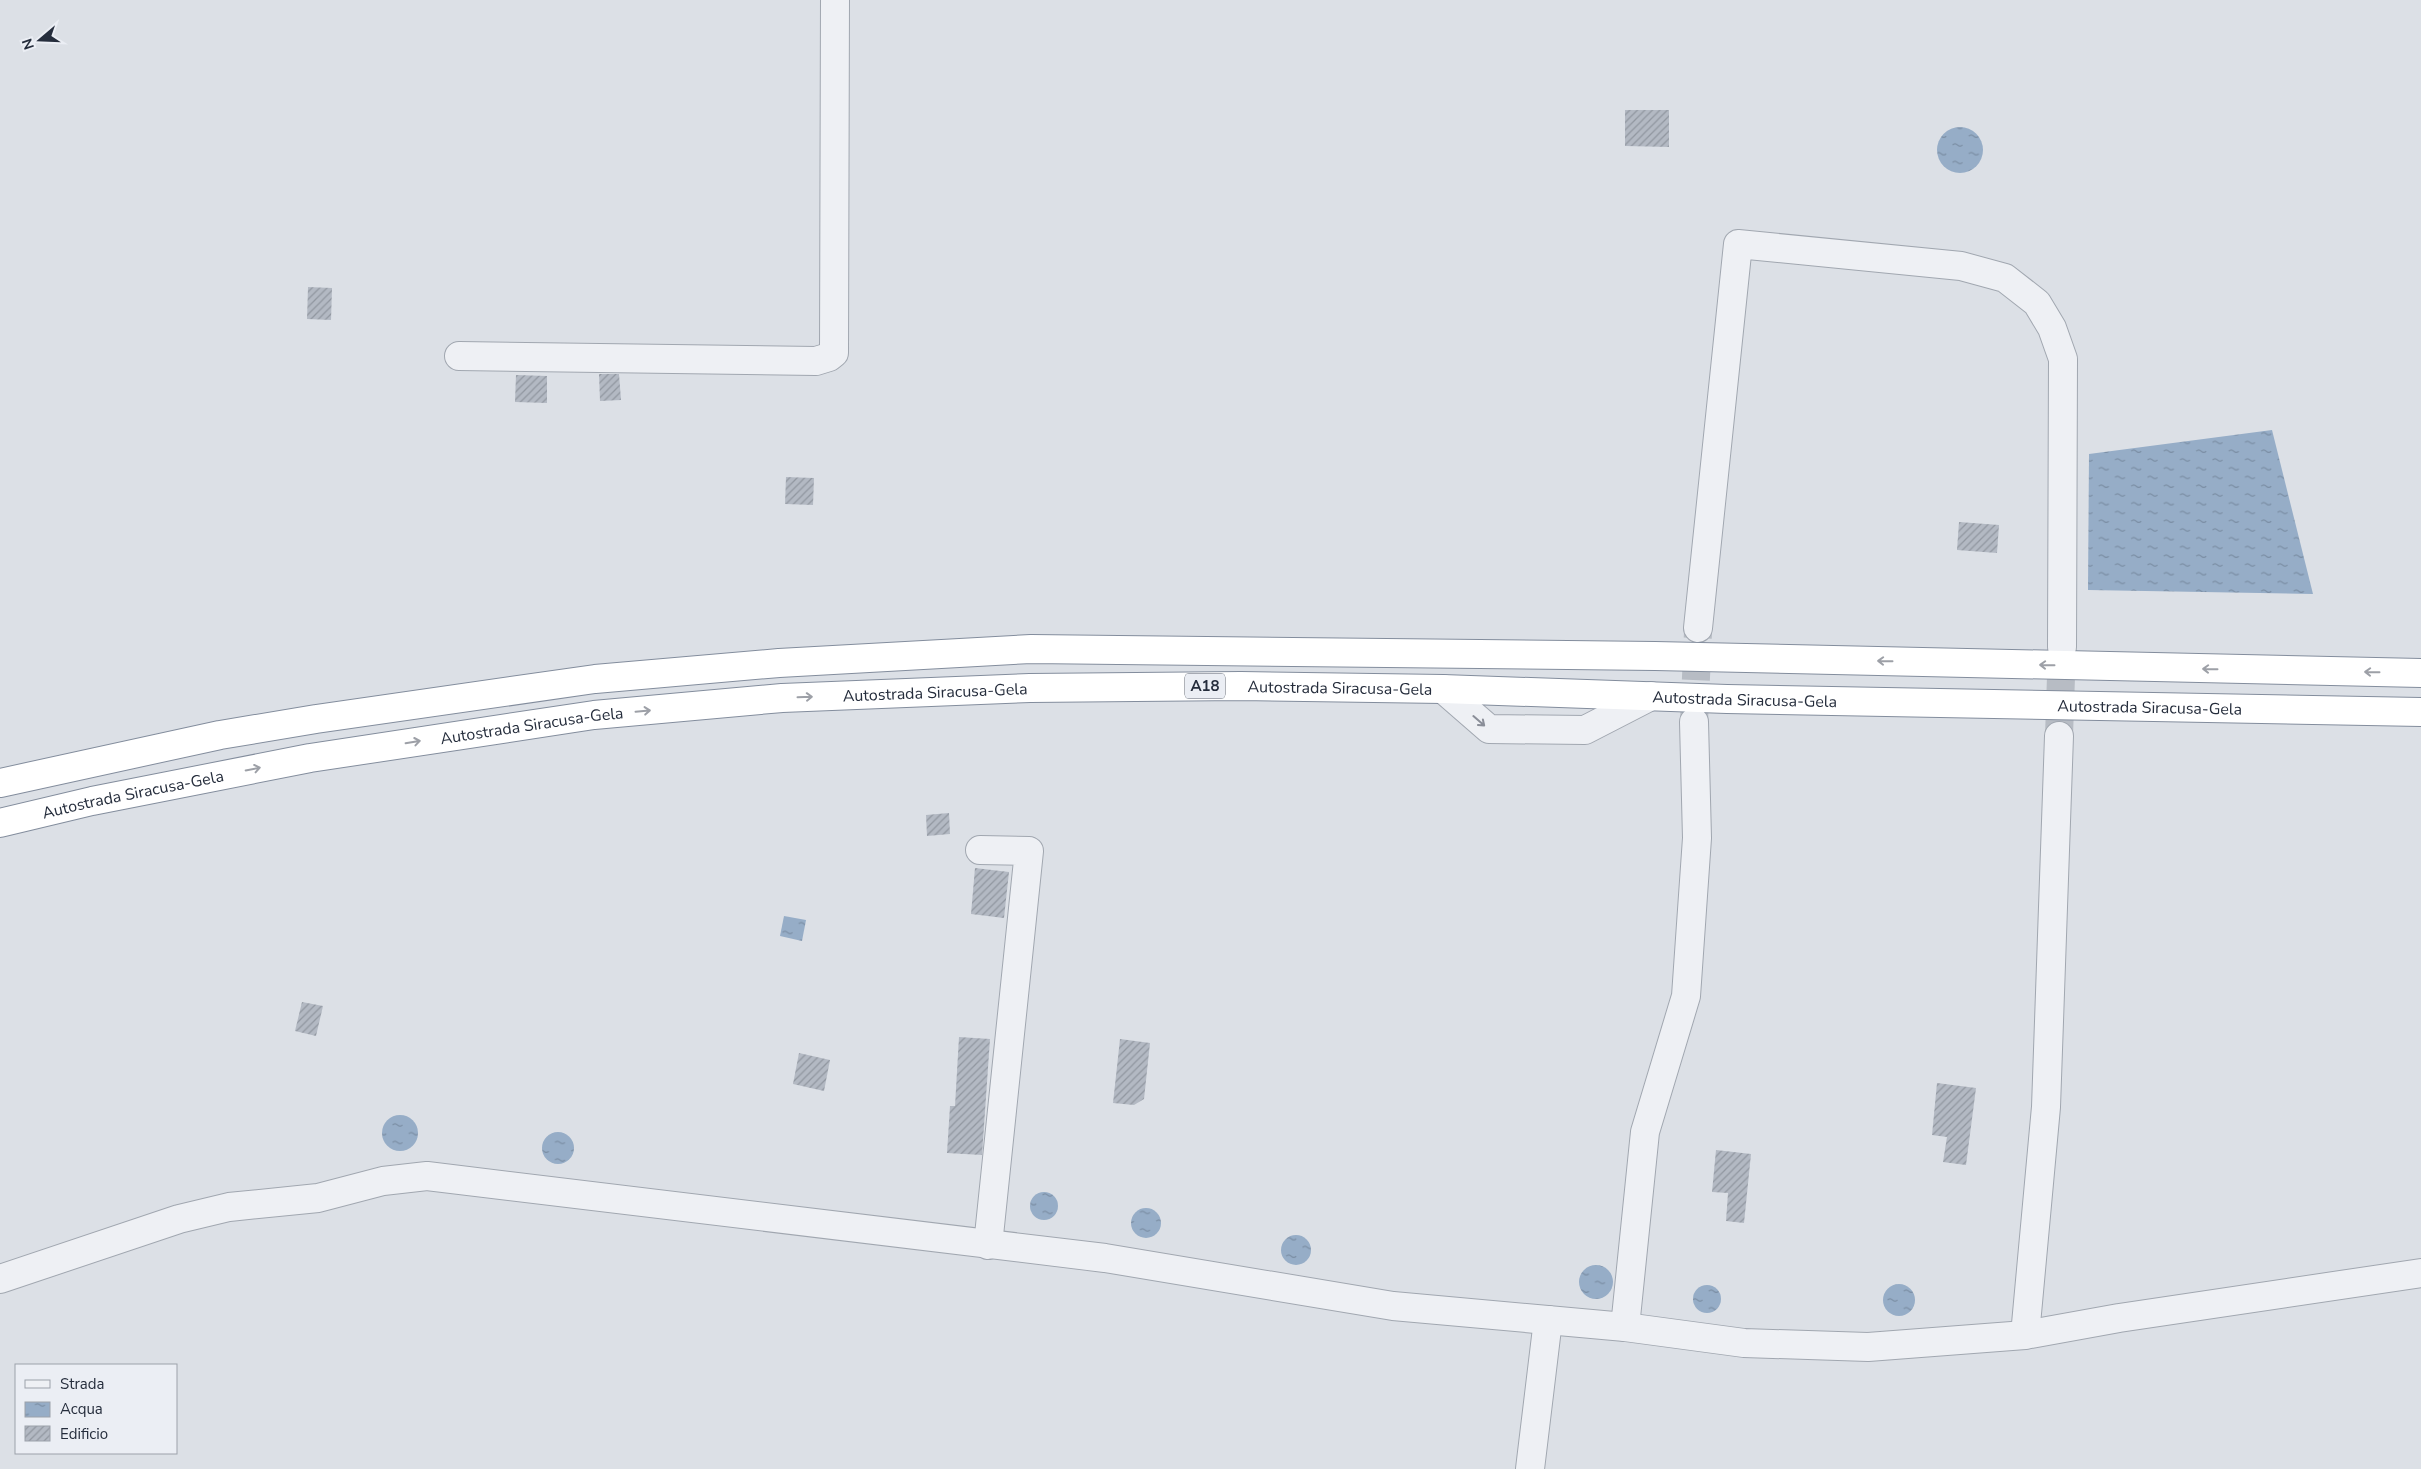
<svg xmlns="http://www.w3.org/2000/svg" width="2421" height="1469" font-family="'Nunito Sans',sans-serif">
<defs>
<pattern id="water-ripples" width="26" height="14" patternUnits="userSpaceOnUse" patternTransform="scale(1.25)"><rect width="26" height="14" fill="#96adc7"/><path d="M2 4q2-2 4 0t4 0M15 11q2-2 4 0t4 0" fill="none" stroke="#7a8da3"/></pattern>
<pattern id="building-hatch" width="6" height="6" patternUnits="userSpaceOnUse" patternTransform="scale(1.25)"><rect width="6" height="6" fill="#b3b9c3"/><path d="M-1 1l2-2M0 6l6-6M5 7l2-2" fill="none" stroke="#9197a0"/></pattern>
</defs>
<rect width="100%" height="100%" fill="#dce0e6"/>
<g fill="url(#water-ripples)">
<circle cx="1960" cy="150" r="23"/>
<polygon points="2272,430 2313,594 2088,590 2089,454"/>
<polygon points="784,916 806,920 802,941 780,936"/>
<circle cx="400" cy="1133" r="18"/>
<circle cx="558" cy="1148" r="16"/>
<circle cx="1044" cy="1206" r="14"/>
<circle cx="1146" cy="1223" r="15"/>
<circle cx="1296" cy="1250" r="15"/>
<circle cx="1596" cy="1282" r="17"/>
<circle cx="1899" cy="1300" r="16"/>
<circle cx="1707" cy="1299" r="14"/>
</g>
<g fill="url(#building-hatch)">
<polygon points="1625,110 1669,110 1669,147 1625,146"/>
<polygon points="308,287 332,288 331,320 307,319"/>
<polygon points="599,374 619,374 621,400 600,401"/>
<polygon points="516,375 547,376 547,403 515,402"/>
<polygon points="786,477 814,478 813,505 785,504"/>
<polygon points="1959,522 1999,525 1997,553 1957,550"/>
<polygon points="949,813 950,834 927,836 926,815"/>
<polygon points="975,868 1009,872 1004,918 971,914"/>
<polygon points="302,1002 323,1006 316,1036 295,1031"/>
<polygon points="959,1037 990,1039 982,1155 947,1153 950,1106 955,1106"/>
<polygon points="1120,1039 1150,1043 1144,1099 1134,1105 1113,1103"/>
<polygon points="799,1053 830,1060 824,1091 793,1084"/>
<polygon points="1937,1083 1976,1088 1966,1165 1943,1162 1947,1137 1932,1135"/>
<polygon points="1716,1150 1751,1154 1744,1223 1726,1221 1728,1193 1712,1192"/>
</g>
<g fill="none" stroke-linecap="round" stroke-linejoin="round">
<g stroke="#b7bcc4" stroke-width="28" stroke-dasharray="28 14" stroke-linecap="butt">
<polyline points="1694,722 1698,632"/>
<polyline points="2059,736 2062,647"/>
</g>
<g stroke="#a1a7b0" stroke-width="30">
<g id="minor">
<polyline points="459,356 816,361 829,357 834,353 835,0"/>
<polyline points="1698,628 1738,244 1961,266 2005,278 2037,303 2052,328 2063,359 2062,647"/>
<polyline points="1443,689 1489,729 1585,730 1651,696"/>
<polyline points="980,850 1029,851 988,1245"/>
<polyline points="0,1279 179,1219 229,1207 318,1198 383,1181 427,1176 1105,1258 1393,1306 1625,1327 1744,1343 1868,1347 2025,1335 2119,1318 2421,1273"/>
<polyline points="1625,1327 1645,1132 1686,996 1697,838 1694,722"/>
<polyline points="2025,1335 2046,1107 2059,736"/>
<polyline points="1530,1469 1548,1320"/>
</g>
</g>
<g stroke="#838d9d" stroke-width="30">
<g id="highway">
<polyline points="0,783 220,735 316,719 595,679 779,663 1031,649 1655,656 2421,673"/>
<path id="s1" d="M0,823L92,801L310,758L594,715L782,698L1030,688L1241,686L1443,689L1727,699L2421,712"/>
</g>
</g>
<use href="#minor" stroke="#eef0f4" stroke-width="28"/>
<use href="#highway" stroke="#fff" stroke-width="28"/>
</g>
<defs><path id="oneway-shaft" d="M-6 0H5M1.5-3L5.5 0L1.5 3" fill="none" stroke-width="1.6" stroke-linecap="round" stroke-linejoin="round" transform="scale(1.25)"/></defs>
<g stroke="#9da0a7">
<use href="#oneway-shaft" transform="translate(1885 661) rotate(-179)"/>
<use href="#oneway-shaft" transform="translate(2047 665) rotate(-179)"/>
<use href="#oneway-shaft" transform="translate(2210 669) rotate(-179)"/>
<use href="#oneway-shaft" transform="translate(2372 672) rotate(-179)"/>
<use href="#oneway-shaft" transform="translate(805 697) rotate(-2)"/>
<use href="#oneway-shaft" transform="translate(643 711) rotate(-5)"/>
<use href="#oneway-shaft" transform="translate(413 742) rotate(-9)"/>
<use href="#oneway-shaft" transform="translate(253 769) rotate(-11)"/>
</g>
<use stroke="#8a8e98" href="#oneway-shaft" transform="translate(1479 721) rotate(41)"/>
<g text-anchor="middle" stroke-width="4.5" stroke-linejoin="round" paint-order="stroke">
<rect fill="#ebeef4" stroke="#606773" stroke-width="1" x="1185" y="673.5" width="40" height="25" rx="4"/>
<g font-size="15" font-weight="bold" fill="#252d3c">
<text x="1205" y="691">A18</text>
</g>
<g font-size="16" fill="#252d3c" stroke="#ebeef4">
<text dy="6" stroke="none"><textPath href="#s1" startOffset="1351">Autostrada Siracusa-Gela</textPath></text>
<text dy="6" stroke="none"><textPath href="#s1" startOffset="946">Autostrada Siracusa-Gela</textPath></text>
<text dy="6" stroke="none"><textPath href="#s1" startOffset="1756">Autostrada Siracusa-Gela</textPath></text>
<text dy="6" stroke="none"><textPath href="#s1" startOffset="2161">Autostrada Siracusa-Gela</textPath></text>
<text dy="6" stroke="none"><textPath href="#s1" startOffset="541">Autostrada Siracusa-Gela</textPath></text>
<text dy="6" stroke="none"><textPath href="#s1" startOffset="136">Autostrada Siracusa-Gela</textPath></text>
</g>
</g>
<rect x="15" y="1364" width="162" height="90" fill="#ebeef4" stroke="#9ca1aa"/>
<rect x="25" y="1380" width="25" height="8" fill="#eef0f4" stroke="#9ca1aa"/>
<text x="60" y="1389" font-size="15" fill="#252d3c">Strada</text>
<rect x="25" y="1402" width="25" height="15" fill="url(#water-ripples)" stroke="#9ca1aa"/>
<text x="60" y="1414" font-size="15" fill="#252d3c">Acqua</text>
<rect x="25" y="1426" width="25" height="15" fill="url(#building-hatch)" stroke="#9ca1aa"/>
<text x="60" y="1439" font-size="15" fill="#252d3c">Edificio</text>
<g transform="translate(40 40) rotate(251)" stroke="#ebeef4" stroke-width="4" paint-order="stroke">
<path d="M0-4L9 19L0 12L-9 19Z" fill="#252d3c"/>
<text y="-8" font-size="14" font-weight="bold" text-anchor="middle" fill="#252d3c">N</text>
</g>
</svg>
